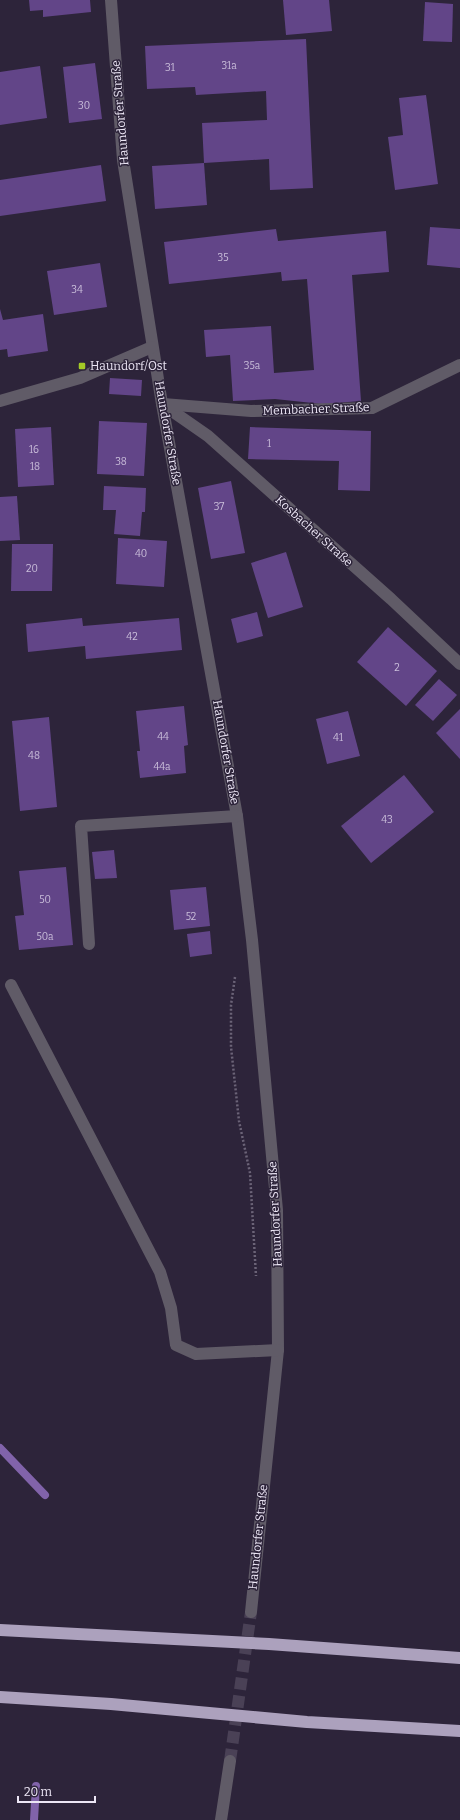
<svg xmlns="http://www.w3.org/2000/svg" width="460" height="1820" font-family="Bitter,serif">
<rect width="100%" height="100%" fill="#2d243a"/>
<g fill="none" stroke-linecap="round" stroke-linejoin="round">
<g stroke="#8163aa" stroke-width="8">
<polyline points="0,1448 45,1495"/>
<polyline points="34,1820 36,1786"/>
</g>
</g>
<g fill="#624588">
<polygon points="29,0 90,0 91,12 43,17 43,10 30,11"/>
<polygon points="283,0 329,0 332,31 286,35"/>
<polygon points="425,2 453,4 452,42 423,41"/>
<polygon points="306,39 313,188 270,190 269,159 204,163 202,123 267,120 266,91 196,95 195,87 147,89 145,46"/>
<polygon points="95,63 102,119 69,123 63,67"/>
<polygon points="40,66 47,118 0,125 0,72"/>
<polygon points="426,95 438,184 395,190 388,137 403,135 399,98"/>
<polygon points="204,163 207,205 155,209 152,166"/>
<polygon points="101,165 106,201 0,216 0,180"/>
<polygon points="430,227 460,229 460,268 427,265"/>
<polygon points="276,229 278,241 386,231 389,272 352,275 361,401 322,404 275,399 233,401 230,355 206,357 204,330 271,326 274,373 314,370 307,279 282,281 281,272 169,284 164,242"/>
<polygon points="100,263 107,307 54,315 47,271"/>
<polygon points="0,309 3,320 43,314 48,351 8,357 7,349 0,350"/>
<polygon points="110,378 142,380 141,396 109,394"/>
<polygon points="99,421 147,423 144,476 97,474"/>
<polygon points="51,427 54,485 18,487 15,429"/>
<polygon points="250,427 371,431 370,491 338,490 339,461 248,459"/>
<polygon points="231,481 245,553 211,559 198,488"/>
<polygon points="104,486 146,488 145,512 142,512 140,536 114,534 116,510 103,510"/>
<polygon points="17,496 20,540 0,541 0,497"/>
<polygon points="118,538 167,541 164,587 116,584"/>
<polygon points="12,544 53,544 52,591 11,591"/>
<polygon points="286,552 303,607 268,618 251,563"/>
<polygon points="257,612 263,636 237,643 231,619"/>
<polygon points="82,618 83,626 179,618 182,650 86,659 85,646 28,652 26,624"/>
<polygon points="388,627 437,671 406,706 357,662"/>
<polygon points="439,679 457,695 433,721 415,705"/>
<polygon points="184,706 188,745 184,746 186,773 140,778 137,751 140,751 136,711"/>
<polygon points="460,709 460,759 436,733"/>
<polygon points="348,711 360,756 327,764 316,719"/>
<polygon points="49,717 57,807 20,811 12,721"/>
<polygon points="404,775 434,812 371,863 341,826"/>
<polygon points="114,850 117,878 95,879 92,852"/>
<polygon points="66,867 73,945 19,950 15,916 24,915 19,871"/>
<polygon points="206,887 210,926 174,930 170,890"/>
<polygon points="210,931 212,954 190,957 187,934"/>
</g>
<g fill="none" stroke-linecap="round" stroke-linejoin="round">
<polyline stroke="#4a4156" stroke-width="12" stroke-dasharray="12 6" stroke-linecap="butt" points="230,1761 251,1612"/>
<polyline stroke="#6b6377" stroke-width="2.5" stroke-dasharray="2 2" stroke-linecap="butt" points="235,977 231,1005 231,1047 239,1121 250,1173 256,1276"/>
<g stroke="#605b67" stroke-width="12">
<polyline points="111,0 123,160 162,404 237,816 252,940 277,1210 278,1350 251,1612"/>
<polyline points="0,401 80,378 152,347"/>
<polyline points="162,404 208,436 391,599 460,664"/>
<polyline points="163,404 251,411 372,408 460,365"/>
<polyline points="89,944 81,826 237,816"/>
<polyline points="11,985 160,1272 171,1308 176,1345 196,1354 278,1350"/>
<polyline points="221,1820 230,1761"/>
</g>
<g stroke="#aca1bd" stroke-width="12">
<polyline points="0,1630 269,1644 460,1658"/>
<polyline points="0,1697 111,1704 307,1722 460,1731"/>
</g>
</g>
<rect fill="#a3c926" stroke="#2d243a" stroke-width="1.5" x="78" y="362" width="8" height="8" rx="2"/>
<g text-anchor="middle" stroke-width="3" stroke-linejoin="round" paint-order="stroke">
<g font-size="10" fill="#cabeda">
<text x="229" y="69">31a</text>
<text x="170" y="71">31</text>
<text x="84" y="109">30</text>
<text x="223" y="261">35</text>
<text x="77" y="293">34</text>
<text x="252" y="369">35a</text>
<text x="269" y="447">1</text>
<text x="34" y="453">16</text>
<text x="121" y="465">38</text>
<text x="35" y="470">18</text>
<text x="219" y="510">37</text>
<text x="141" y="557">40</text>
<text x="32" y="572">20</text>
<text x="132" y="640">42</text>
<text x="397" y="671">2</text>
<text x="163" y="740">44</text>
<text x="338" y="741">41</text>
<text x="34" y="759">48</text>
<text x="162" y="770">44a</text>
<text x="387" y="823">43</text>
<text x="45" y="903">50</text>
<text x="191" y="920">52</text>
<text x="45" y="940">50a</text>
</g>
<g font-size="12" fill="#ece6f5" stroke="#2d243a">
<text transform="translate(120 113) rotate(-95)" y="4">Haundorfer Straße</text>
<text transform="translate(316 409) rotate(-2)" y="4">Membacher Straße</text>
<text transform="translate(168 433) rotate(80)" y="4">Haundorfer Straße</text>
<text transform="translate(314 531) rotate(42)" y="4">Kosbacher Straße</text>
<text transform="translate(226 752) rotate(80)" y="4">Haundorfer Straße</text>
<text transform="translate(275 1214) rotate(-93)" y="4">Haundorfer Straße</text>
<text transform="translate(258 1537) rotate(-84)" y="4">Haundorfer Straße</text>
</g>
<g font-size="12" fill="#ece6f5" stroke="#2d243a" text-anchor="start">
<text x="90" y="370">Haundorf/Ost</text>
</g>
</g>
<path d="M18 1796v6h77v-6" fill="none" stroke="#ece6f5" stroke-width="2"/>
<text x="24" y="1796" font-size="12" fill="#ece6f5" stroke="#2d243a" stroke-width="3" paint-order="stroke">20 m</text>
</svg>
